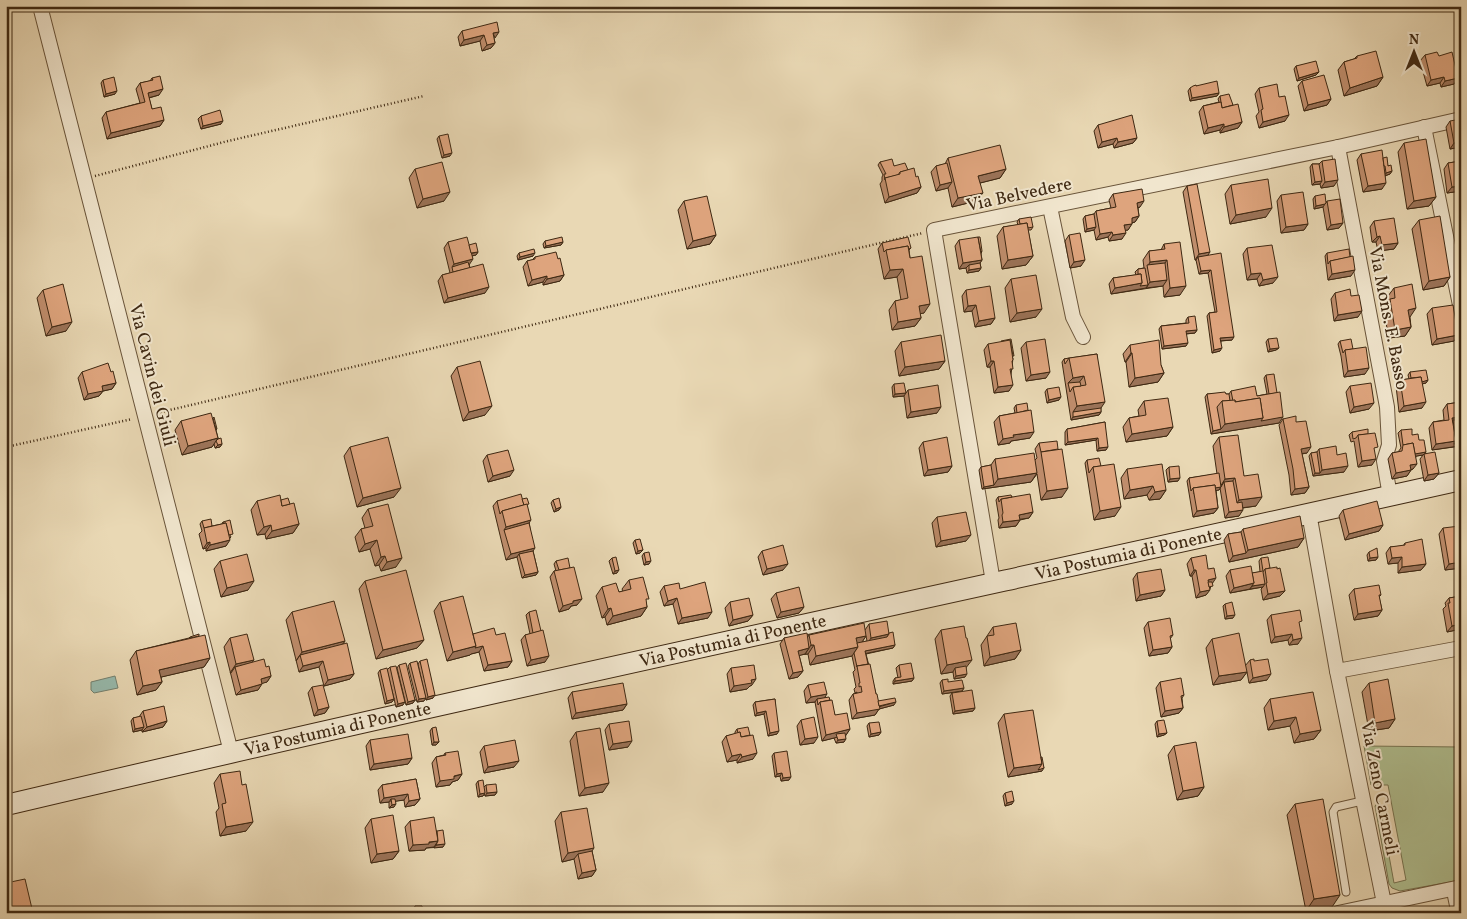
<svg xmlns="http://www.w3.org/2000/svg" width="1467" height="919" font-family="Vollkorn,serif">
<rect width="100%" height="100%" fill="#e9d8b4"/>
<filter id="stains"><feTurbulence type="fractalNoise" baseFrequency=".004" numOctaves="4"/><feColorMatrix values="0 0 0 0 .2 0 0 0 0 .09 0 0 0 0 .02 0 0 0 .5 -.17"/></filter>
<radialGradient id="worn" r=".72"><stop offset=".6" stop-color="#630" stop-opacity="0"/><stop offset="1" stop-color="#630" stop-opacity=".3"/></radialGradient>
<polygon fill="#b0c091" stroke="#777452" points="1364,746 1461,747 1461,880 1400,891 1392,888 1389,884 1375,806 1379,801 1394,883 1406,880 1388,785 1371,785"/>
<polygon fill="#97baad" stroke="#73806f" points="115,676 118,688 94,693 91,690 91,682"/>
<g fill="none" stroke-linecap="round" stroke-linejoin="round">
<g stroke="#69543a" stroke-width="9">
<g id="lane">
<polyline points="1450,889 1455,913"/>
<polyline points="1346,892 1333,812 1336,807 1362,801"/>
</g>
</g>
<g stroke="#69543a" stroke-width="16">
<g id="street">
<polyline points="40,6 231,752"/>
<polyline points="1424,127 1461,310"/>
<polyline points="1338,147 1387,407 1389,445 1384,461 1390,496"/>
<polyline points="1050,207 1073,317 1083,337"/>
<polyline points="1309,513 1337,671 1461,648"/>
<polyline points="993,582 934,230 1338,147 1461,119"/>
<polyline points="1337,671 1386,913"/>
<polyline points="1338,913 1461,887"/>
</g>
</g>
<g stroke="#3e2812" stroke-width="22">
<g id="secondary">
<path id="s1" d="M6,805C490,691 976,588 1461,480"/>
</g>
</g>
<g stroke="#3e2812" stroke-width="2.5" stroke-dasharray="1 2.5" stroke-linecap="butt">
<polyline points="95,176 228,141 424,96"/>
<polyline points="157,413 923,233"/>
<polyline points="6,447 132,419"/>
</g>
<use href="#lane" stroke="#f1e6ce" stroke-width="7"/>
<use href="#street" stroke="#f1e6ce" stroke-width="14"/>
<use href="#secondary" stroke="#f1e6ce" stroke-width="20"/>
</g>
<g fill="#bf8d6c" stroke="#3e2812" fill-rule="evenodd">
<polygon points="462,31 494,38 495,43 491,48 482,51 480,41 460,46 458,37"/>
<polygon points="1425,55 1439,56 1458,78 1454,84 1441,87 1440,83 1427,86 1420,61"/>
<polygon points="1357,56 1383,77 1377,86 1344,96 1338,70 1344,62 1354,59"/>
<polygon points="1296,66 1319,72 1316,75 1297,81 1294,69"/>
<polygon points="152,78 159,95 149,98 152,109 164,120 160,126 107,139 102,118 106,112 140,103 136,89 140,83 150,81"/>
<polygon points="103,80 115,94 104,97 101,83"/>
<polygon points="1302,81 1331,99 1327,105 1304,111 1298,86"/>
<polygon points="1196,86 1219,93 1217,96 1190,101 1188,91 1190,88"/>
<polygon points="1259,88 1279,97 1285,121 1259,128 1256,116 1259,112 1255,94"/>
<polygon points="1220,96 1233,105 1242,122 1238,128 1220,133 1220,130 1204,134 1199,112 1203,106 1219,102 1218,99"/>
<polygon points="201,116 221,124 201,129 198,119"/>
<polygon points="1450,121 1461,147 1450,149 1446,127"/>
<polygon points="1098,125 1137,138 1133,143 1114,148 1113,144 1098,148 1094,131"/>
<polygon points="439,136 450,156 442,158 437,139"/>
<polygon points="1404,143 1436,197 1429,206 1407,209 1398,152"/>
<polygon points="1361,154 1383,158 1392,171 1390,174 1385,176 1382,189 1363,192 1357,160"/>
<polygon points="948,158 1006,169 1000,178 980,183 976,201 952,207 948,188 936,191 931,172 936,166 945,164"/>
<polygon points="1322,161 1334,186 1321,188 1320,184 1312,185 1310,167 1312,164 1319,164"/>
<polygon points="1461,161 1461,191 1447,193 1444,169 1448,163"/>
<polygon points="880,162 908,170 916,177 921,187 917,193 885,203 880,184 882,181 882,177 883,175 878,165"/>
<polygon points="415,169 444,201 417,208 409,178"/>
<polygon points="1231,185 1266,217 1230,224 1225,194"/>
<polygon points="1187,186 1208,255 1232,340 1221,341 1220,351 1212,353 1207,316 1209,313 1215,312 1208,273 1199,274 1196,260 1195,260 1183,192"/>
<polygon points="1113,194 1140,207 1138,208 1139,216 1135,222 1132,223 1128,230 1125,230 1122,239 1109,241 1108,237 1096,240 1094,230 1085,232 1083,219 1085,216 1094,214 1096,211 1111,208 1109,200"/>
<polygon points="1281,195 1308,224 1304,230 1281,233 1277,201"/>
<polygon points="1315,196 1326,203 1327,201 1343,223 1339,228 1327,230 1323,207 1314,209 1313,199"/>
<polygon points="684,201 716,235 710,244 687,249 678,210"/>
<polygon points="1019,219 1033,227 1031,230 1028,230 1033,256 1026,265 1002,269 997,236 1003,227 1018,225 1017,222"/>
<polygon points="1419,220 1450,277 1444,286 1423,290 1412,229"/>
<polygon points="1374,221 1398,243 1394,249 1378,251 1376,242 1372,242 1370,227"/>
<polygon points="1069,235 1081,266 1070,268 1065,241"/>
<polygon points="959,240 982,251 981,254 982,260 980,263 981,268 979,271 967,273 966,268 959,269 955,246"/>
<polygon points="545,241 563,242 561,245 544,248 543,244"/>
<polygon points="448,242 469,245 478,252 476,255 472,256 469,264 470,268 485,293 444,303 438,281 442,275 450,273 444,248"/>
<polygon points="882,243 911,248 909,250 910,258 924,313 920,313 921,318 915,326 892,330 889,310 895,301 901,300 897,277 884,279 878,249"/>
<polygon points="1164,244 1180,295 1164,297 1163,286 1111,294 1109,284 1113,278 1136,275 1135,272 1138,269 1144,268 1143,260 1149,251 1161,250"/>
<polygon points="1247,248 1273,283 1259,286 1257,279 1247,280 1243,254"/>
<polygon points="519,253 533,256 518,260 517,256"/>
<polygon points="1327,253 1351,276 1328,280 1325,256"/>
<polygon points="535,257 558,259 564,275 560,281 543,285 543,282 528,286 523,267 527,261 532,260"/>
<polygon points="1011,279 1036,317 1010,322 1005,288"/>
<polygon points="1394,288 1410,317 1411,327 1405,336 1389,338 1383,308 1388,301 1388,296"/>
<polygon points="43,290 66,331 46,336 37,298"/>
<polygon points="966,290 995,318 991,324 975,327 972,311 964,312 962,296"/>
<polygon points="1335,293 1351,296 1358,317 1334,321 1331,299"/>
<polygon points="1432,308 1458,335 1454,341 1432,345 1427,314"/>
<polygon points="1188,317 1197,330 1195,333 1186,334 1186,346 1162,349 1159,329 1161,326 1186,323 1186,320"/>
<polygon points="1268,339 1279,348 1276,350 1268,352 1266,342"/>
<polygon points="1340,341 1353,349 1365,374 1344,377 1341,356 1338,344"/>
<polygon points="901,342 945,361 939,369 899,376 895,351"/>
<polygon points="1026,342 1046,378 1026,381 1021,348"/>
<polygon points="988,344 1013,358 1009,391 994,393 990,367 987,367 984,350"/>
<polygon points="1130,345 1161,365 1164,373 1158,382 1129,387 1126,362 1125,362 1123,354"/>
<polygon points="1097,354 1101,412 1099,415 1071,420 1062,362 1064,359"/>
<polygon points="457,367 485,415 463,421 451,376"/>
<polygon points="82,372 111,372 116,383 112,389 103,391 99,396 84,400 78,378"/>
<polygon points="1410,372 1428,380 1426,383 1422,384 1422,408 1399,412 1396,386 1400,380 1409,379 1408,375"/>
<polygon points="1266,375 1279,423 1211,434 1205,397 1207,394 1229,394 1231,391 1257,396 1267,394 1264,378"/>
<polygon points="894,384 906,393 908,390 937,413 907,418 904,396 893,397 892,387"/>
<polygon points="1350,386 1369,409 1350,413 1346,392"/>
<polygon points="1047,389 1059,400 1047,403 1045,392"/>
<polygon points="1144,401 1173,427 1167,436 1126,442 1123,427 1129,418 1139,416 1138,410"/>
<polygon points="1461,402 1461,446 1432,450 1429,428 1433,422 1444,420 1443,410 1447,404"/>
<polygon points="1016,405 1030,438 1011,441 1010,443 998,445 994,422 999,416 1015,413 1014,408"/>
<polygon points="1283,419 1296,422 1307,453 1302,454 1309,487 1305,493 1291,495 1289,475 1279,425"/>
<polygon points="181,421 217,429 216,430 218,438 222,444 220,447 215,448 214,444 212,447 182,455 175,430"/>
<polygon points="1105,422 1106,450 1097,451 1096,440 1065,445 1065,432 1067,429"/>
<polygon points="1401,430 1412,435 1419,440 1425,453 1439,473 1434,479 1424,481 1420,459 1423,455 1416,456 1413,469 1411,470 1407,476 1392,479 1388,459 1392,453 1398,452 1401,448 1398,433"/>
<polygon points="1352,432 1368,434 1372,465 1358,467 1354,441 1351,442 1349,435"/>
<polygon points="1219,437 1244,476 1256,506 1243,508 1239,516 1225,518 1220,488 1219,490 1216,490 1218,508 1214,513 1193,517 1187,481 1189,478 1217,474 1213,446"/>
<polygon points="923,442 952,466 948,472 924,476 919,448"/>
<polygon points="1039,443 1062,497 1041,500 1037,474 1031,482 982,489 979,470 981,467 991,465 995,459 1035,460 1037,458 1035,449"/>
<polygon points="350,447 394,497 357,507 344,456"/>
<polygon points="1319,449 1337,455 1344,472 1313,476 1309,456 1311,453 1317,452"/>
<polygon points="487,455 510,476 488,482 483,461"/>
<polygon points="1087,460 1101,466 1115,516 1094,520 1085,463"/>
<polygon points="1169,467 1178,481 1168,482 1166,470"/>
<polygon points="1127,469 1166,490 1160,499 1149,500 1147,495 1124,499 1121,478"/>
<polygon points="998,497 1012,497 1033,512 1029,518 1020,520 1016,526 999,528 998,520 999,518 996,500"/>
<polygon points="522,499 527,506 533,551 538,572 536,575 522,578 517,557 506,560 493,506 497,501"/>
<polygon points="281,500 290,504 299,524 293,533 266,539 265,534 257,535 251,510 257,501"/>
<polygon points="553,500 561,507 559,510 554,512 551,503"/>
<polygon points="368,509 396,567 381,571 379,565 375,566 370,549 359,552 355,537 361,529 365,528 362,518"/>
<polygon points="1343,510 1383,525 1379,531 1345,540 1339,516"/>
<polygon points="937,517 966,541 936,547 932,523"/>
<polygon points="202,521 212,526 222,524 223,522 231,537 230,538 226,546 206,551 206,548 203,549 199,534 202,531 200,524"/>
<polygon points="1443,528 1461,568 1445,570 1439,534"/>
<polygon points="1243,529 1304,538 1298,547 1229,562 1224,540 1228,534 1241,532"/>
<polygon points="635,540 643,550 640,553 636,554 633,543"/>
<polygon points="1405,543 1426,564 1421,570 1398,573 1398,563 1388,564 1386,553 1390,547 1403,546"/>
<polygon points="762,551 783,570 763,575 758,557"/>
<polygon points="1369,552 1378,557 1376,560 1368,561 1367,555"/>
<polygon points="644,553 649,564 644,565 642,556"/>
<polygon points="612,558 617,573 613,574 609,561"/>
<polygon points="1191,558 1208,569 1212,583 1210,589 1206,595 1196,598 1192,576 1190,576 1187,564"/>
<polygon points="1261,558 1270,568 1285,591 1280,596 1263,600 1261,589 1263,587 1230,593 1226,576 1230,570 1252,573 1260,572 1259,561"/>
<polygon points="220,561 248,590 221,597 214,569"/>
<polygon points="556,561 570,568 577,605 571,606 569,609 559,612 550,577 554,571 556,571 554,564"/>
<polygon points="1137,573 1165,590 1161,596 1136,601 1133,579"/>
<polygon points="629,580 646,602 647,607 641,616 607,625 605,617 602,618 596,596 602,587 619,592 623,591 622,589"/>
<polygon points="365,581 424,640 417,648 376,659 359,589"/>
<polygon points="664,586 680,589 708,618 678,624 673,604 664,606 660,592"/>
<polygon points="1354,589 1381,595 1379,597 1382,610 1378,616 1354,620 1349,595"/>
<polygon points="776,593 804,607 799,613 777,618 771,599"/>
<polygon points="1461,596 1461,629 1447,632 1443,609 1446,606 1445,603 1449,598"/>
<polygon points="440,602 473,634 496,635 512,661 508,667 484,671 479,652 471,654 470,655 447,661 434,611"/>
<polygon points="730,602 753,615 748,621 729,626 725,608"/>
<polygon points="1225,604 1233,618 1225,619 1223,606"/>
<polygon points="292,612 345,641 343,644 354,674 350,679 324,686 319,667 299,672 286,620"/>
<polygon points="529,612 541,631 545,662 527,666 521,640 525,635 530,634 526,615"/>
<polygon points="1271,615 1299,625 1298,644 1289,645 1288,640 1271,643 1267,620"/>
<polygon points="1148,622 1173,635 1170,639 1172,647 1168,653 1149,656 1144,628"/>
<path d="M869,624L889,633L895,645L893,648L866,654L876,694L878,701L894,705L879,709L875,715L852,719L849,700L853,694L857,693V692L855,693L854,689L856,687L853,672L855,670L852,656L810,665L808,654L799,655L803,671L798,677L789,679L780,644L784,638H807L809,635L865,630ZM866,636L867,641L862,642Z"/>
<polygon points="993,627 1021,650 1015,659 984,666 981,645"/>
<polygon points="941,630 966,668 965,677 954,679 953,672 941,674 935,639"/>
<polygon points="190,637 210,658 204,667 161,677 162,682 156,690 137,695 130,660 136,651 189,638"/>
<polygon points="230,638 254,660 251,663 266,667 271,676 267,682 262,683 258,690 236,695 224,647"/>
<polygon points="1212,639 1245,666 1250,660 1254,661 1267,680 1249,683 1247,672 1241,680 1213,685 1206,648"/>
<polygon points="420,661 433,698 426,700 418,664"/>
<polygon points="410,663 424,701 417,702 408,666"/>
<polygon points="399,665 415,700 413,703 406,705 397,668"/>
<polygon points="899,665 914,678 912,681 893,684 893,681 895,678 898,678 896,668"/>
<polygon points="390,667 403,705 396,707 387,670"/>
<polygon points="731,668 752,685 750,686 747,689 730,692 727,674"/>
<polygon points="380,670 394,699 392,702 385,704 378,673"/>
<polygon points="1461,675 1461,695 1458,679"/>
<polygon points="942,680 948,682 964,688 962,691 942,694 940,683"/>
<polygon points="1160,682 1184,695 1182,698 1183,708 1179,713 1161,717 1156,688"/>
<polygon points="1369,683 1395,719 1389,728 1369,731 1362,692"/>
<polygon points="808,685 830,700 835,715 850,729 846,735 844,742 836,743 834,738 822,741 815,702 806,703 804,691"/>
<polygon points="312,687 329,707 325,713 314,716 308,693"/>
<polygon points="572,692 627,704 623,710 572,719 568,698"/>
<polygon points="952,693 975,708 973,711 953,714 950,696"/>
<polygon points="775,699 777,734 768,736 764,714 755,716 753,705 755,702"/>
<polygon points="1270,699 1321,730 1314,739 1294,743 1290,726 1268,730 1264,708"/>
<polygon points="143,711 167,721 163,727 142,732 142,730 133,732 131,721 133,718 139,717"/>
<polygon points="1004,714 1042,771 1008,777 998,723"/>
<polygon points="801,720 814,743 800,745 797,726"/>
<polygon points="1157,721 1167,733 1164,735 1157,737 1155,724"/>
<polygon points="869,723 881,732 879,735 869,737 867,726"/>
<polygon points="609,724 628,747 609,750 605,730"/>
<polygon points="432,728 439,742 436,745 432,745 430,731"/>
<polygon points="737,729 753,759 737,763 737,760 727,762 722,742 726,736 735,734 735,732"/>
<polygon points="576,732 603,792 579,796 570,741"/>
<polygon points="370,740 412,758 408,764 370,770 366,746"/>
<polygon points="484,746 514,767 484,773 480,752"/>
<polygon points="1174,746 1204,787 1198,796 1177,800 1168,755"/>
<polygon points="445,753 462,774 458,780 452,782 450,785 436,787 432,763 436,757 444,755"/>
<polygon points="774,753 789,780 781,781 780,776 775,777 772,756"/>
<polygon points="220,774 246,831 220,836 216,812 219,808 214,783"/>
<polygon points="416,779 420,799 415,805 405,807 404,800 395,801 394,807 389,808 389,802 380,803 378,790 382,785"/>
<polygon points="478,781 484,787 486,785 497,792 495,795 485,796 484,794 483,796 478,797 476,784"/>
<polygon points="1005,793 1012,804 1005,806 1003,796"/>
<polygon points="1295,804 1332,907 1306,911 1287,815"/>
<polygon points="561,812 592,851 596,870 592,876 578,879 574,859 562,862 555,821"/>
<polygon points="371,819 399,851 393,859 371,863 365,828"/>
<polygon points="410,821 437,831 443,847 426,848 425,850 409,851 405,827"/>
<polygon points="415,906 422,913 413,913 413,909"/>
</g>
<g fill="#9b7358" stroke="#3e2812">
<polygon points="1342,6 1350,6 1340,9"/>
<polygon points="499,32 495,38 493,33"/>
<polygon points="484,35 480,41 460,46 464,40"/>
<polygon points="495,43 491,48 482,51 487,45"/>
<polygon points="1319,72 1316,75 1297,81 1299,78"/>
<polygon points="1383,77 1377,86 1344,96 1350,88"/>
<polygon points="1444,77 1440,83 1427,86 1431,80"/>
<polygon points="1458,78 1454,84 1441,87 1445,81"/>
<polygon points="163,89 159,95 144,99 148,93"/>
<polygon points="117,91 115,94 104,97 106,94"/>
<polygon points="1219,93 1217,96 1190,101 1192,98"/>
<polygon points="1331,99 1327,105 1304,111 1308,105"/>
<polygon points="1289,115 1285,121 1259,128 1263,122"/>
<polygon points="164,120 160,126 107,139 111,133"/>
<polygon points="223,121 221,124 201,129 203,126"/>
<polygon points="1242,122 1238,128 1220,133 1224,127"/>
<polygon points="1224,124 1220,130 1204,134 1208,128"/>
<polygon points="1117,138 1113,144 1098,148 1102,142"/>
<polygon points="1137,138 1133,143 1114,148 1118,142"/>
<polygon points="1461,142 1461,147 1450,149 1454,143"/>
<polygon points="452,153 450,156 442,158 444,155"/>
<polygon points="1006,169 1000,178 972,185 978,176"/>
<polygon points="1392,171 1390,174 1384,176 1386,173"/>
<polygon points="1338,180 1334,186 1321,188 1325,182"/>
<polygon points="1322,181 1320,184 1312,185 1315,182"/>
<polygon points="952,182 948,188 936,191 940,185"/>
<polygon points="1386,183 1382,189 1363,192 1368,186"/>
<polygon points="1461,186 1461,191 1447,193 1452,187"/>
<polygon points="921,187 917,193 885,203 889,197"/>
<polygon points="450,192 444,201 417,208 423,199"/>
<polygon points="983,193 976,201 952,207 958,198"/>
<polygon points="1436,197 1429,206 1407,209 1414,201"/>
<polygon points="1144,201 1140,207 1133,209 1137,203"/>
<polygon points="1325,204 1323,207 1314,209 1316,206"/>
<polygon points="1272,208 1266,217 1230,224 1236,215"/>
<polygon points="1139,216 1135,222 1127,224 1132,218"/>
<polygon points="1343,223 1339,228 1327,230 1331,225"/>
<polygon points="1132,224 1128,230 1120,231 1124,225"/>
<polygon points="1308,224 1304,230 1281,233 1286,227"/>
<polygon points="1096,227 1094,230 1085,232 1087,229"/>
<polygon points="1112,232 1108,237 1096,240 1100,234"/>
<polygon points="1126,233 1122,239 1109,241 1113,235"/>
<polygon points="716,235 710,244 687,249 693,241"/>
<polygon points="1380,236 1376,242 1372,242 1377,237"/>
<polygon points="563,242 561,245 544,248 546,246"/>
<polygon points="1398,243 1394,249 1378,251 1382,245"/>
<polygon points="478,252 476,255 466,257 469,254"/>
<polygon points="1210,252 1206,258 1198,257 1196,260 1195,260 1199,254"/>
<polygon points="535,253 533,256 518,260 520,257"/>
<polygon points="1033,256 1026,265 1002,269 1008,260"/>
<polygon points="473,259 469,265 452,267 454,264"/>
<polygon points="982,260 978,266 969,265 966,268 959,269 963,263"/>
<polygon points="1085,260 1081,266 1070,268 1074,262"/>
<polygon points="1167,260 1161,269 1148,266 1150,262"/>
<polygon points="981,268 979,271 967,273 969,270"/>
<polygon points="903,269 897,277 884,279 890,270"/>
<polygon points="1211,270 1208,273 1199,274 1201,271"/>
<polygon points="1355,270 1351,276 1328,280 1332,274"/>
<polygon points="1261,273 1257,279 1247,280 1251,274"/>
<polygon points="564,275 560,281 543,285 547,279"/>
<polygon points="547,276 543,282 528,286 532,280"/>
<polygon points="1278,277 1273,283 1259,286 1263,280"/>
<polygon points="1450,277 1444,286 1423,290 1429,281"/>
<polygon points="1167,280 1163,286 1146,288 1150,282"/>
<polygon points="1142,283 1148,285 1146,288 1111,294 1115,288"/>
<polygon points="1186,286 1180,295 1164,297 1170,288"/>
<polygon points="489,287 485,293 444,303 448,298"/>
<polygon points="930,304 924,313 913,315 919,306"/>
<polygon points="976,305 972,311 964,312 968,306"/>
<polygon points="1416,308 1410,317 1402,318 1408,310"/>
<polygon points="1042,309 1036,317 1010,322 1017,313"/>
<polygon points="1362,311 1358,317 1334,321 1338,315"/>
<polygon points="921,318 915,326 892,330 898,322"/>
<polygon points="995,318 991,324 975,327 979,321"/>
<polygon points="72,322 66,331 46,336 52,327"/>
<polygon points="1411,327 1405,336 1389,338 1395,330"/>
<polygon points="1197,330 1195,333 1184,334 1186,331"/>
<polygon points="1458,335 1454,341 1432,345 1437,339"/>
<polygon points="1234,337 1232,340 1218,341 1220,338"/>
<polygon points="1188,343 1186,346 1162,349 1164,346"/>
<polygon points="1222,348 1220,351 1212,353 1214,350"/>
<polygon points="1279,348 1276,350 1268,352 1270,349"/>
<polygon points="1131,353 1132,353 1126,362 1125,362"/>
<polygon points="945,361 939,369 899,376 905,367"/>
<polygon points="991,361 994,361 990,367 987,367"/>
<polygon points="1369,368 1365,374 1344,377 1348,371"/>
<polygon points="1050,372 1046,378 1026,381 1031,375"/>
<polygon points="1164,373 1158,382 1129,387 1135,378"/>
<polygon points="1084,376 1078,384 1068,383 1073,378"/>
<polygon points="1428,380 1426,383 1417,385 1419,382"/>
<polygon points="116,383 112,389 103,391 99,396 84,400 88,394 102,386"/>
<polygon points="1013,385 1009,391 994,393 998,387"/>
<polygon points="906,393 904,396 893,397 895,394"/>
<polygon points="1061,397 1059,400 1047,403 1049,400"/>
<polygon points="1105,402 1099,411 1073,412 1077,406"/>
<polygon points="1426,402 1422,408 1399,412 1404,406"/>
<polygon points="1374,403 1369,409 1350,413 1354,407"/>
<polygon points="492,406 485,415 463,421 469,412"/>
<polygon points="941,407 937,413 907,418 911,412"/>
<polygon points="1101,412 1099,415 1071,420 1073,417"/>
<polygon points="1283,417 1279,423 1211,434 1213,431 1221,429 1225,424 1263,418"/>
<polygon points="1460,417 1455,423 1450,423 1452,418"/>
<polygon points="1173,427 1167,436 1126,442 1132,434"/>
<polygon points="1034,432 1030,438 1011,441 1010,443 998,445 1003,439 1013,435"/>
<polygon points="218,438 212,447 182,455 188,446"/>
<polygon points="1098,438 1096,440 1065,445 1068,442"/>
<polygon points="1456,441 1461,443 1459,446 1432,450 1436,444"/>
<polygon points="222,444 220,447 215,448 218,445"/>
<polygon points="1108,447 1106,450 1097,451 1099,448"/>
<polygon points="1311,447 1307,453 1297,454 1301,449"/>
<polygon points="1426,452 1424,455 1424,454 1423,455 1411,457 1413,454"/>
<polygon points="1376,459 1372,465 1358,467 1362,461"/>
<polygon points="1417,464 1413,469 1406,471 1410,465"/>
<polygon points="952,466 948,472 924,476 928,470"/>
<polygon points="1348,466 1344,472 1313,476 1315,473 1320,473 1322,470"/>
<polygon points="514,470 510,476 488,482 493,476"/>
<polygon points="1411,470 1407,476 1392,479 1396,473"/>
<polygon points="1037,473 1031,482 982,489 984,487 994,485 998,479"/>
<polygon points="1439,473 1434,479 1424,481 1428,475"/>
<polygon points="1180,478 1178,481 1168,482 1170,479"/>
<polygon points="1235,478 1229,486 1224,482 1219,490 1194,494 1194,491 1220,487 1225,479"/>
<polygon points="1153,486 1147,495 1124,499 1130,490"/>
<polygon points="1309,487 1305,493 1291,495 1295,489"/>
<polygon points="401,488 394,497 357,507 363,498"/>
<polygon points="1068,488 1062,497 1041,500 1047,491"/>
<polygon points="1166,490 1160,499 1149,500 1155,492"/>
<polygon points="1262,497 1256,506 1233,509 1239,500"/>
<polygon points="561,507 559,510 554,512 556,509"/>
<polygon points="1121,507 1115,516 1094,520 1100,511"/>
<polygon points="1218,508 1214,513 1193,517 1197,511"/>
<polygon points="1243,510 1239,516 1225,518 1229,512"/>
<polygon points="1033,512 1029,518 1015,520 1019,515"/>
<polygon points="531,520 525,529 504,530 506,527"/>
<polygon points="1020,520 1016,526 999,528 1003,522"/>
<polygon points="299,524 293,533 266,539 272,531"/>
<polygon points="271,525 265,534 257,535 264,527"/>
<polygon points="1383,525 1379,531 1345,540 1349,534"/>
<polygon points="971,535 966,541 936,547 941,541"/>
<polygon points="1304,538 1298,547 1229,562 1233,556 1246,553 1248,550"/>
<polygon points="230,540 226,546 206,551 210,545"/>
<polygon points="377,540 370,549 359,552 365,544"/>
<polygon points="210,542 206,548 203,549 207,543"/>
<polygon points="535,548 531,554 519,554 517,557 506,560 511,554"/>
<polygon points="643,550 640,553 636,554 638,551"/>
<polygon points="385,556 379,565 375,566 381,557"/>
<polygon points="1378,557 1376,560 1368,561 1370,558"/>
<polygon points="1402,557 1398,563 1388,564 1392,558"/>
<polygon points="402,558 396,567 381,571 387,562"/>
<polygon points="651,561 649,564 644,565 646,562"/>
<polygon points="1461,562 1461,568 1445,570 1449,564"/>
<polygon points="788,564 783,570 763,575 767,569"/>
<polygon points="1426,564 1421,570 1398,573 1402,567"/>
<polygon points="619,570 617,573 613,574 615,571"/>
<polygon points="1194,570 1196,570 1192,576 1190,576"/>
<polygon points="538,572 536,575 522,578 525,575"/>
<polygon points="1216,578 1212,584 1206,585 1208,580"/>
<polygon points="254,581 248,590 221,597 227,588"/>
<polygon points="1254,583 1250,589 1230,593 1234,588"/>
<polygon points="1265,584 1263,587 1250,589 1252,586"/>
<polygon points="1165,590 1161,596 1136,601 1140,595"/>
<polygon points="1210,590 1206,595 1196,598 1200,592"/>
<polygon points="1285,591 1280,596 1263,600 1268,594"/>
<polygon points="677,598 673,604 664,606 668,601"/>
<polygon points="582,599 577,605 571,606 569,609 559,612 563,606 573,601"/>
<polygon points="647,607 641,616 607,625 613,616"/>
<polygon points="804,607 799,613 777,618 781,612"/>
<polygon points="611,608 605,617 602,618 608,609"/>
<polygon points="1382,610 1378,616 1354,620 1358,614"/>
<polygon points="712,612 708,618 678,624 682,618"/>
<polygon points="753,615 748,621 729,626 733,620"/>
<polygon points="1235,615 1233,618 1225,619 1227,616"/>
<polygon points="1461,624 1461,629 1447,632 1452,626"/>
<polygon points="889,634 885,640 867,644 871,638"/>
<polygon points="1292,634 1288,640 1271,643 1275,637"/>
<polygon points="866,636 860,645 853,646 856,638"/>
<polygon points="1302,638 1298,644 1289,645 1293,640"/>
<polygon points="424,640 417,648 376,659 383,650"/>
<polygon points="345,641 338,650 300,655 296,661 302,652"/>
<polygon points="811,645 814,645 808,654 805,654"/>
<polygon points="895,645 893,648 863,654 865,651"/>
<polygon points="476,646 483,646 479,652 471,654 470,655 447,661 453,652"/>
<polygon points="858,647 852,656 810,665 816,656"/>
<polygon points="1172,647 1168,653 1149,656 1153,650"/>
<polygon points="809,648 805,654 794,657 798,651"/>
<polygon points="1021,650 1015,659 984,666 990,657"/>
<polygon points="549,656 545,662 527,666 531,660"/>
<polygon points="210,658 204,667 153,679 159,670"/>
<polygon points="254,660 247,669 235,667 231,673 230,673 236,664"/>
<polygon points="972,660 965,669 955,668 953,672 941,674 947,665"/>
<polygon points="323,661 319,667 299,672 303,666"/>
<polygon points="512,661 508,667 484,671 488,665"/>
<polygon points="803,671 798,677 789,679 793,673"/>
<polygon points="1247,672 1241,680 1213,685 1219,676"/>
<polygon points="354,674 350,679 324,686 328,680"/>
<polygon points="967,674 965,677 954,679 956,676"/>
<polygon points="1271,674 1267,680 1249,683 1253,678"/>
<polygon points="271,676 267,682 257,685 261,679"/>
<polygon points="914,678 912,681 893,684 895,681"/>
<polygon points="756,679 752,685 750,686 747,689 730,692 734,686 751,680"/>
<polygon points="162,682 156,690 137,695 143,686"/>
<polygon points="262,684 258,690 236,695 241,690"/>
<polygon points="964,688 962,691 942,694 944,691"/>
<polygon points="827,694 823,700 817,699 815,702 806,703 811,697"/>
<polygon points="435,695 433,698 426,700 428,697"/>
<polygon points="426,698 424,701 417,702 419,699"/>
<polygon points="394,699 392,702 385,704 387,701"/>
<polygon points="415,700 413,703 406,705 408,702"/>
<polygon points="405,702 403,705 396,707 398,704"/>
<polygon points="896,702 894,705 879,709 875,715 852,719 857,713"/>
<polygon points="627,704 623,710 572,719 576,713"/>
<polygon points="329,707 325,713 314,716 318,710"/>
<polygon points="975,708 973,711 953,714 955,711"/>
<polygon points="1183,708 1179,713 1161,717 1165,711"/>
<polygon points="766,711 764,714 755,716 757,713"/>
<polygon points="1296,717 1290,726 1268,730 1274,721"/>
<polygon points="1395,719 1389,728 1369,731 1375,723"/>
<polygon points="167,721 163,727 142,732 147,727"/>
<polygon points="144,727 142,730 133,732 135,729"/>
<polygon points="850,729 846,735 822,741 826,735"/>
<polygon points="1321,730 1314,739 1294,743 1300,734"/>
<polygon points="779,731 777,734 768,736 770,733"/>
<polygon points="881,732 879,735 869,737 871,734"/>
<polygon points="1167,733 1164,735 1157,737 1159,734"/>
<polygon points="818,737 814,743 800,745 805,739"/>
<polygon points="846,739 844,742 836,743 838,740"/>
<polygon points="632,741 628,747 609,750 613,744"/>
<polygon points="434,742 439,742 436,745 432,745"/>
<polygon points="757,753 753,759 737,763 742,757"/>
<polygon points="741,754 737,760 727,762 732,756"/>
<polygon points="412,758 408,764 370,770 374,764"/>
<polygon points="519,761 514,767 484,773 488,767"/>
<polygon points="1042,764 1044,768 1042,771 1008,777 1014,768"/>
<polygon points="782,773 780,776 775,777 777,774"/>
<polygon points="462,774 458,780 452,782 450,785 436,787 440,781"/>
<polygon points="791,777 789,780 781,781 783,778"/>
<polygon points="609,783 603,792 579,796 585,788"/>
<polygon points="1204,787 1198,796 1177,800 1183,791"/>
<polygon points="497,792 495,795 485,796 487,793"/>
<polygon points="485,793 483,796 478,797 480,794"/>
<polygon points="408,794 404,800 391,802 391,799 389,802 380,803 384,798"/>
<polygon points="420,799 415,805 405,807 409,801"/>
<polygon points="1014,801 1012,804 1005,806 1007,803"/>
<polygon points="396,804 394,807 389,808 392,805"/>
<polygon points="253,822 246,831 220,836 226,827"/>
<polygon points="438,841 434,847 426,848 425,850 409,851 413,845"/>
<polygon points="445,844 443,847 434,848 436,845"/>
<polygon points="594,848 588,857 578,854 574,859 562,862 568,853"/>
<polygon points="399,851 393,859 371,863 377,854"/>
<polygon points="596,870 592,876 578,879 582,873"/>
<polygon points="1340,895 1332,907 1306,911 1314,899"/>
<polygon points="20,908 17,913 6,913 6,912"/>
</g>
<g fill="#dea47d" stroke="#3e2812">
<polygon points="497,22 499,32 493,33 495,43 487,45 484,35 464,40 462,31"/>
<polygon points="1376,51 1383,77 1350,88 1344,62 1357,58 1357,56"/>
<polygon points="1437,52 1439,56 1452,52 1458,78 1445,81 1444,77 1431,80 1425,55"/>
<polygon points="1316,61 1319,72 1299,78 1296,66"/>
<polygon points="1324,75 1331,99 1308,105 1302,81"/>
<polygon points="160,76 163,89 148,93 152,109 161,107 164,120 111,133 106,112 145,102 140,83 153,80 152,78"/>
<polygon points="114,77 117,91 106,94 103,80"/>
<polygon points="1217,81 1219,93 1192,98 1190,88 1193,86 1196,85 1196,86"/>
<polygon points="1277,84 1279,97 1285,96 1289,115 1263,122 1261,110 1263,109 1259,88"/>
<polygon points="1229,94 1233,105 1222,108 1220,96"/>
<polygon points="1221,102 1222,108 1238,104 1242,122 1224,127 1224,124 1208,128 1203,106"/>
<polygon points="220,110 223,121 203,126 201,116"/>
<polygon points="1132,115 1137,138 1118,142 1117,138 1102,142 1098,125"/>
<polygon points="1461,119 1461,142 1454,143 1450,121"/>
<polygon points="448,134 452,153 444,155 439,136"/>
<polygon points="1426,139 1436,197 1414,201 1404,143"/>
<polygon points="1000,145 1006,169 978,176 983,193 958,198 948,158"/>
<polygon points="1382,150 1386,183 1368,186 1361,154"/>
<polygon points="1387,157 1388,166 1391,165 1392,171 1386,173 1385,166 1384,166 1383,158"/>
<polygon points="892,159 894,166 905,163 908,170 900,172 898,175 885,178 885,180 884,174 886,174 880,162"/>
<polygon points="1335,159 1338,180 1325,182 1322,161"/>
<polygon points="1461,161 1461,186 1452,187 1448,163"/>
<polygon points="442,162 450,192 423,199 415,169"/>
<polygon points="947,163 952,182 940,185 936,166"/>
<polygon points="1312,164 1319,164 1322,181 1315,182"/>
<polygon points="914,168 916,177 918,176 921,187 889,197 885,178 900,174 900,172"/>
<polygon points="1268,179 1272,208 1236,215 1231,185"/>
<polygon points="1197,184 1210,252 1199,254 1187,186"/>
<polygon points="1142,189 1144,201 1137,203 1139,216 1132,218 1132,224 1124,225 1126,233 1113,235 1112,232 1100,234 1096,211 1116,207 1113,194"/>
<polygon points="1303,192 1308,224 1286,227 1281,195"/>
<polygon points="1325,194 1326,203 1325,204 1316,206 1315,196"/>
<polygon points="707,196 716,235 693,241 684,201"/>
<polygon points="1340,199 1343,223 1331,225 1327,201"/>
<polygon points="1094,214 1096,227 1087,229 1085,216"/>
<polygon points="1440,216 1450,277 1429,281 1419,220"/>
<polygon points="1031,217 1033,227 1028,228 1027,223 1020,224 1019,219"/>
<polygon points="1394,218 1398,243 1382,245 1380,236 1377,237 1374,221"/>
<polygon points="1027,223 1033,256 1008,260 1003,227"/>
<polygon points="1080,233 1085,260 1074,262 1069,235"/>
<polygon points="467,237 473,259 454,264 448,242"/>
<polygon points="562,237 563,242 546,246 545,241"/>
<polygon points="908,237 911,248 909,249 908,246 886,250 884,252 882,243"/>
<polygon points="978,237 982,260 963,263 959,240"/>
<polygon points="978,237 980,237 982,251 981,252"/>
<polygon points="1180,242 1186,286 1170,288 1167,260 1150,262 1149,251 1165,249 1164,244"/>
<polygon points="476,243 478,252 471,253 469,245"/>
<polygon points="1272,245 1278,277 1263,280 1261,273 1251,274 1247,248"/>
<polygon points="908,246 910,258 922,256 930,304 919,306 921,318 898,322 895,301 908,298 903,269 890,270 886,250"/>
<polygon points="534,249 535,253 520,257 519,253"/>
<polygon points="1349,249 1350,257 1330,261 1328,264 1327,253"/>
<polygon points="556,252 558,259 560,258 564,275 547,279 547,276 532,280 527,261 535,259 535,257"/>
<polygon points="1221,253 1234,337 1220,338 1222,348 1214,350 1209,313 1217,312 1211,270 1201,271 1198,257"/>
<polygon points="1353,256 1355,270 1332,274 1330,261"/>
<polygon points="468,262 470,268 453,272 452,267"/>
<polygon points="980,263 981,268 969,270 969,265"/>
<polygon points="1165,263 1167,280 1150,282 1147,265"/>
<polygon points="483,264 489,287 448,298 442,275"/>
<polygon points="1145,268 1148,285 1140,286 1142,283 1141,274 1138,274 1138,269"/>
<polygon points="1141,274 1142,283 1115,288 1113,278"/>
<polygon points="1036,275 1042,309 1017,313 1011,279"/>
<polygon points="63,284 72,322 52,327 43,290"/>
<polygon points="1412,284 1416,308 1408,310 1411,327 1395,330 1390,299 1395,298 1394,288"/>
<polygon points="990,286 995,318 979,321 976,305 968,306 966,290"/>
<polygon points="1350,289 1351,296 1359,295 1362,311 1338,315 1335,293"/>
<polygon points="1453,305 1458,335 1437,339 1432,308"/>
<polygon points="1195,316 1197,330 1186,331 1188,343 1164,346 1161,326 1189,323 1188,317"/>
<polygon points="941,335 945,361 905,367 901,342"/>
<polygon points="1277,338 1279,348 1270,349 1268,339"/>
<polygon points="1011,339 1014,356 1013,356 1010,340 1002,342 1001,341"/>
<polygon points="1045,339 1050,372 1031,375 1026,342"/>
<polygon points="1351,339 1353,349 1345,350 1343,353 1340,341"/>
<polygon points="1010,340 1013,360 1012,361 1013,369 1010,369 1013,385 998,387 994,361 991,361 988,344"/>
<polygon points="1159,340 1161,365 1164,373 1135,378 1132,353 1131,353 1130,345"/>
<polygon points="1366,347 1369,368 1348,371 1345,350"/>
<polygon points="1097,354 1105,402 1077,406 1073,387 1086,385 1084,376 1073,378 1069,358"/>
<polygon points="1069,358 1065,364 1064,359"/>
<polygon points="480,361 492,406 469,412 457,367"/>
<polygon points="108,363 111,372 113,371 116,383 102,386 103,391 88,394 82,372"/>
<polygon points="1426,370 1428,380 1422,382 1421,377 1411,378 1410,372"/>
<polygon points="1274,374 1277,393 1269,394 1266,375"/>
<polygon points="1421,377 1426,402 1404,406 1400,380"/>
<polygon points="1080,382 1081,386 1073,387 1070,392 1068,383"/>
<polygon points="904,383 906,393 895,394 894,384"/>
<polygon points="1371,383 1374,403 1354,407 1350,386"/>
<polygon points="938,385 941,407 911,412 908,390"/>
<polygon points="1255,386 1257,396 1280,392 1283,417 1261,421 1263,418 1260,398 1235,402 1235,400 1233,401 1231,391"/>
<polygon points="1059,387 1061,397 1049,400 1047,389"/>
<polygon points="1225,392 1226,394 1229,394 1230,401 1222,401 1217,407 1221,429 1213,431 1207,394"/>
<polygon points="1168,398 1173,427 1132,434 1129,418 1146,415 1144,401"/>
<polygon points="1260,398 1263,418 1225,424 1222,401 1235,400 1235,402"/>
<polygon points="1461,402 1461,423 1460,417 1452,418 1456,441 1436,444 1433,422 1449,420 1447,404"/>
<polygon points="1027,403 1028,410 1017,413 1016,405"/>
<polygon points="1101,408 1101,412 1073,417 1073,412"/>
<polygon points="1031,410 1034,432 1013,435 1014,437 1003,439 999,416"/>
<polygon points="211,413 218,438 188,446 181,421"/>
<polygon points="1296,416 1296,422 1306,421 1311,447 1301,449 1309,487 1295,489 1293,469 1283,419"/>
<polygon points="214,417 217,429 216,429 213,418"/>
<polygon points="1453,420 1458,420 1461,438 1461,443 1454,444 1456,441"/>
<polygon points="1105,422 1108,447 1099,448 1098,438 1068,442 1067,429"/>
<polygon points="1368,429 1368,434 1358,435 1356,438 1353,439 1352,432"/>
<polygon points="1412,429 1412,435 1418,434 1419,440 1424,440 1426,452 1415,454 1413,443 1403,445 1401,430"/>
<polygon points="1375,433 1378,447 1374,448 1376,459 1362,461 1358,435"/>
<polygon points="1238,435 1244,476 1258,474 1262,497 1239,500 1235,478 1225,479 1219,437"/>
<polygon points="388,437 401,488 363,498 350,447"/>
<polygon points="947,437 952,466 928,470 923,442"/>
<polygon points="221,438 222,444 218,445 216,441 218,439"/>
<polygon points="1057,441 1058,449 1041,452 1039,443"/>
<polygon points="1413,443 1417,464 1410,465 1411,470 1396,473 1392,453 1402,451 1403,445"/>
<polygon points="1336,446 1337,455 1346,453 1348,466 1322,470 1319,449"/>
<polygon points="1062,449 1068,488 1047,491 1041,452"/>
<polygon points="508,450 514,470 493,476 487,455"/>
<polygon points="1317,452 1320,473 1315,473 1311,453"/>
<polygon points="1435,452 1439,473 1428,475 1424,454"/>
<polygon points="1034,453 1037,473 998,479 995,459"/>
<polygon points="1099,458 1101,466 1093,467 1089,473 1087,460"/>
<polygon points="1114,464 1121,507 1100,511 1093,467"/>
<polygon points="1162,464 1166,490 1155,492 1153,486 1130,490 1127,469"/>
<polygon points="991,465 994,485 984,487 981,467"/>
<polygon points="1179,466 1180,478 1170,479 1169,467"/>
<polygon points="1219,473 1221,487 1215,488 1215,485 1193,488 1191,491 1189,478"/>
<polygon points="1233,481 1237,503 1242,502 1243,510 1229,512 1224,482"/>
<polygon points="1215,485 1218,508 1197,511 1193,488"/>
<polygon points="521,494 524,505 502,511 500,514 497,501"/>
<polygon points="1030,494 1033,512 1019,515 1020,520 1003,522 1002,515 1003,513 1001,499"/>
<polygon points="280,495 282,506 294,503 299,524 272,531 271,525 264,527 257,501"/>
<polygon points="1011,495 1012,497 1001,499 999,502 998,497"/>
<polygon points="288,498 290,504 282,506 281,500"/>
<polygon points="527,498 529,504 524,505 522,499"/>
<polygon points="559,498 561,507 556,509 553,500"/>
<polygon points="1377,501 1383,525 1349,534 1343,510"/>
<polygon points="388,504 402,558 387,562 385,556 381,557 377,540 365,544 361,529 373,526 368,509"/>
<polygon points="527,504 531,520 506,527 502,511"/>
<polygon points="966,512 971,535 941,541 937,517"/>
<polygon points="1300,516 1304,538 1248,550 1243,529"/>
<polygon points="211,519 212,526 204,528 202,521"/>
<polygon points="230,520 233,534 229,535 226,523 223,523 223,522"/>
<polygon points="226,523 230,540 210,545 210,542 207,543 204,528"/>
<polygon points="529,523 535,548 511,554 504,530"/>
<polygon points="1460,526 1461,562 1449,564 1443,528"/>
<polygon points="1241,532 1246,553 1233,556 1228,534"/>
<polygon points="640,539 643,550 638,551 635,540"/>
<polygon points="1422,539 1426,564 1402,567 1402,557 1392,558 1390,547 1405,545 1405,543"/>
<polygon points="783,545 788,564 767,569 762,551"/>
<polygon points="1377,548 1378,557 1370,558 1369,552"/>
<polygon points="533,551 538,572 525,575 519,554"/>
<polygon points="649,552 651,561 646,562 644,553"/>
<polygon points="247,554 254,581 227,588 220,561"/>
<polygon points="1206,555 1208,569 1214,568 1216,578 1208,580 1210,590 1200,592 1196,570 1194,570 1191,558"/>
<polygon points="616,557 619,570 615,571 612,558"/>
<polygon points="1268,557 1270,568 1265,569 1263,572 1265,584 1252,586 1254,583 1252,573 1263,571 1261,558"/>
<polygon points="568,558 570,568 559,570 556,561"/>
<polygon points="1251,566 1254,583 1234,588 1230,570"/>
<polygon points="574,567 582,599 573,601 573,603 563,606 554,571"/>
<polygon points="1277,567 1277,569 1280,568 1285,591 1268,594 1266,583 1267,583 1265,569"/>
<polygon points="1161,569 1165,590 1140,595 1137,573"/>
<polygon points="406,570 424,640 383,650 365,581"/>
<polygon points="643,577 649,599 646,599 647,607 613,616 611,608 608,609 602,587 616,583 619,592 631,589 629,580"/>
<polygon points="705,582 712,612 682,618 677,598 668,601 664,586 679,583 680,589"/>
<polygon points="1208,582 1212,582 1213,586 1209,587"/>
<polygon points="1379,585 1381,595 1379,595 1382,610 1358,614 1354,589"/>
<polygon points="799,587 804,607 781,612 776,593"/>
<polygon points="463,596 476,646 453,652 440,602"/>
<polygon points="1461,596 1461,624 1452,626 1448,603 1450,603 1449,598"/>
<polygon points="749,598 753,615 733,620 730,602"/>
<polygon points="334,601 345,641 302,652 292,612"/>
<polygon points="1232,602 1235,615 1227,616 1225,604"/>
<polygon points="536,610 541,631 533,633 529,612"/>
<polygon points="1300,610 1302,621 1299,622 1302,638 1293,640 1292,634 1275,637 1271,615"/>
<polygon points="1170,618 1173,635 1170,636 1172,647 1153,650 1148,622"/>
<polygon points="887,621 889,634 871,638 869,624"/>
<polygon points="864,623 866,636 856,638 858,647 816,656 814,645 811,645 809,635"/>
<polygon points="1016,623 1021,650 990,657 987,636 994,635 993,627"/>
<polygon points="964,626 966,638 967,638 972,660 947,665 941,630"/>
<polygon points="494,628 496,635 505,633 512,661 488,665 483,646 475,648 476,646 473,634"/>
<polygon points="543,630 549,656 531,660 525,635"/>
<polygon points="893,632 895,645 865,651 868,664 857,666 857,667 854,653 858,647 857,643 887,637 889,634 889,633"/>
<polygon points="807,633 809,648 798,651 803,671 793,673 784,638"/>
<polygon points="1239,633 1247,672 1219,676 1212,639"/>
<polygon points="199,634 199,636 190,638 190,637"/>
<polygon points="247,634 254,660 236,664 230,638"/>
<polygon points="205,635 210,658 159,670 162,682 143,686 136,651"/>
<polygon points="347,643 354,674 328,680 323,661 303,666 300,655"/>
<polygon points="264,659 266,667 269,666 271,676 261,679 262,684 241,690 235,667"/>
<polygon points="427,659 435,695 428,697 420,661"/>
<polygon points="1254,659 1254,661 1268,659 1271,674 1253,678 1250,660"/>
<polygon points="417,661 426,698 419,699 410,663"/>
<polygon points="406,663 415,700 408,702 399,665"/>
<polygon points="911,663 914,678 895,681 895,678 901,677 899,665"/>
<polygon points="870,664 876,694 877,694 880,709 857,713 853,694 862,692 861,686 859,687 859,683 860,683 857,666"/>
<polygon points="754,665 756,679 751,680 752,683 734,686 731,668"/>
<polygon points="396,666 405,702 398,704 390,667"/>
<polygon points="966,666 967,674 956,676 955,668"/>
<polygon points="387,668 394,699 387,701 380,670"/>
<polygon points="1181,678 1184,695 1181,696 1183,708 1165,711 1160,682"/>
<polygon points="948,679 948,682 962,680 964,688 944,691 942,680"/>
<polygon points="1388,679 1395,719 1375,723 1369,683"/>
<polygon points="824,682 827,694 811,697 808,685"/>
<polygon points="623,683 627,704 576,713 572,692"/>
<polygon points="323,685 329,707 318,710 312,687"/>
<polygon points="972,690 975,708 955,711 952,693"/>
<polygon points="1313,692 1321,730 1300,734 1296,717 1274,721 1270,699"/>
<polygon points="829,697 830,700 820,702 818,705 817,699"/>
<polygon points="895,698 896,702 879,706 878,701"/>
<polygon points="775,699 779,731 770,733 766,711 757,713 755,702"/>
<polygon points="832,700 835,715 847,713 850,729 826,735 820,702"/>
<polygon points="164,706 167,721 147,727 143,711"/>
<polygon points="1033,710 1042,764 1014,768 1004,714"/>
<polygon points="141,716 144,727 135,729 133,718"/>
<polygon points="814,717 818,737 805,739 801,720"/>
<polygon points="1164,720 1167,733 1159,734 1157,721"/>
<polygon points="629,721 632,741 613,744 609,724"/>
<polygon points="879,722 881,732 871,734 869,723"/>
<polygon points="436,727 439,742 434,742 432,728"/>
<polygon points="748,727 750,735 741,737 740,732 738,733 737,729"/>
<polygon points="600,728 609,783 585,788 576,732"/>
<polygon points="740,732 741,737 753,735 757,753 742,757 741,754 732,756 726,736"/>
<polygon points="845,733 846,739 838,740 836,734"/>
<polygon points="408,734 412,758 374,764 370,740"/>
<polygon points="515,740 519,761 488,767 484,746"/>
<polygon points="1196,742 1204,787 1183,791 1174,746"/>
<polygon points="458,751 462,774 454,776 454,779 440,781 436,757 446,755 445,753"/>
<polygon points="787,751 791,777 783,778 782,773 777,774 774,753"/>
<polygon points="1041,757 1042,757 1044,768 1038,770 1042,764"/>
<polygon points="240,771 242,785 246,784 253,822 226,827 222,804 226,803 220,774"/>
<polygon points="416,779 420,799 409,801 408,794 384,798 382,785"/>
<polygon points="483,780 485,793 480,794 478,781"/>
<polygon points="496,784 497,792 487,793 486,785"/>
<polygon points="1012,791 1014,801 1007,803 1005,793"/>
<polygon points="391,799 395,799 396,804 392,805"/>
<polygon points="1323,799 1340,895 1314,899 1295,804"/>
<polygon points="587,808 594,848 568,853 561,812"/>
<polygon points="393,815 399,851 377,854 371,819"/>
<polygon points="434,817 438,841 429,842 429,844 413,845 410,821"/>
<polygon points="6,829 9,840 6,841"/>
<polygon points="443,830 445,844 436,845 438,841 437,831"/>
<polygon points="6,846 10,860 6,861"/>
<polygon points="592,851 596,870 582,873 578,854"/>
<polygon points="25,879 33,913 21,913 20,908 6,912 6,883"/>
<polygon points="415,906 422,906 423,912 416,912"/>
</g>
<g text-anchor="middle" stroke-width="4" stroke-linejoin="round" paint-order="stroke">
<g font-size="18" fill="#3e2812" stroke="#f1e6ce">
<text transform="translate(1019 194) rotate(-12)" y="6">Via Belvedere</text>
<text transform="translate(1389 318) rotate(79)" y="6">Via Mons. E. Basso</text>
<text transform="translate(153 375) rotate(76)" y="6">Via Cavin dei Giuli</text>
<text dy="6" stroke="none"><textPath href="#s1" startOffset="1150">Via Postumia di Ponente</textPath></text>
<text dy="6" stroke="none"><textPath href="#s1" startOffset="745">Via Postumia di Ponente</textPath></text>
<text dy="6" stroke="none"><textPath href="#s1" startOffset="340">Via Postumia di Ponente</textPath></text>
<text transform="translate(1380 788) rotate(79)" y="6">Via Zeno Carmeli</text>
</g>
</g>
<rect width="1467" height="919" fill="none" stroke="#e9d8b4" stroke-width="25"/>
<rect x="8" y="8" width="1452" height="904" fill="none" stroke="#3e2812" stroke-width="2.5"/>
<rect x="12" y="12" width="1442" height="894" fill="none" stroke="#3e2812"/>
<g transform="translate(1414 52)" stroke="#f1e6ce" stroke-width="4" paint-order="stroke">
<path d="M0-4L9 19L0 12L-9 19Z" fill="#3e2812"/>
<text y="-8" font-size="14" font-weight="bold" text-anchor="middle" fill="#3e2812">N</text>
</g>
<rect width="100%" height="100%" filter="url(#stains)"/>
<rect width="100%" height="100%" fill="url(#worn)"/>
</svg>
